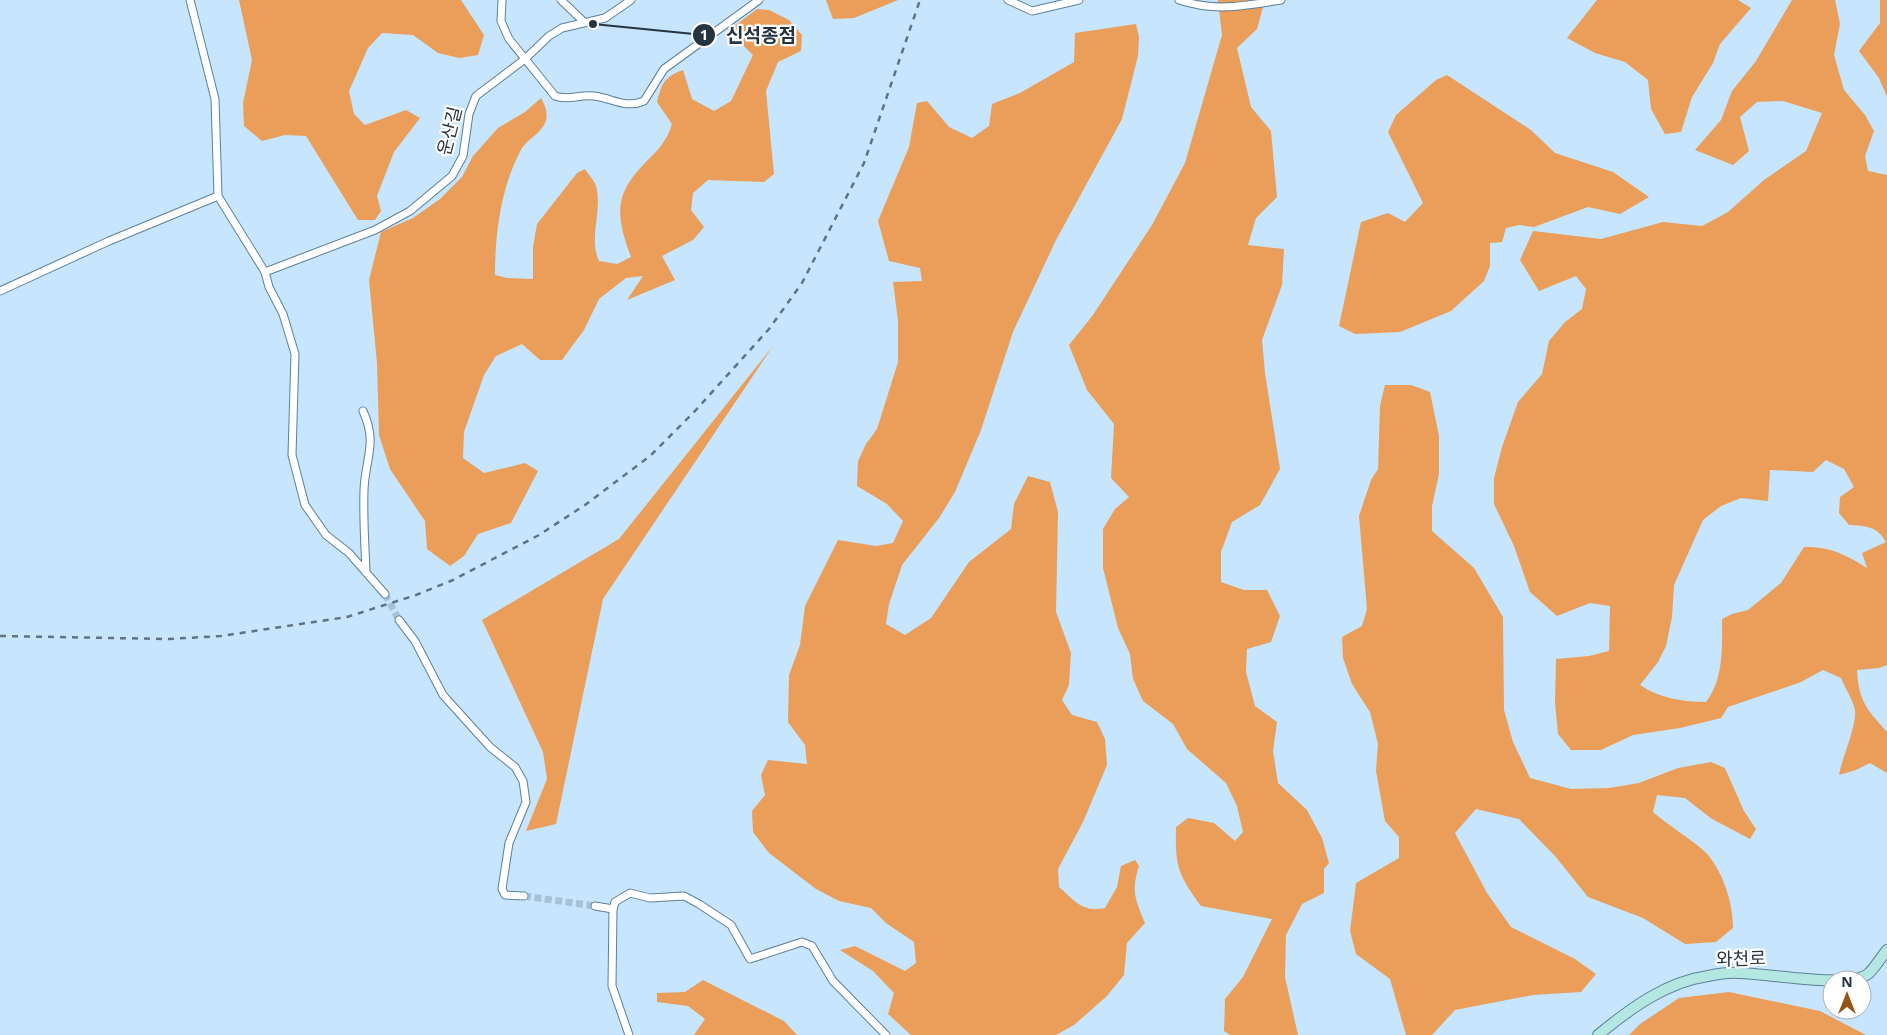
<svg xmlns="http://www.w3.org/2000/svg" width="1887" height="1035" font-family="'Open Sans','Noto Sans KR',sans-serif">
<rect width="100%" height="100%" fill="#c7e5fc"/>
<g fill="#ea9e5a" fill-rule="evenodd">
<polygon points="239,0 461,0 484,35 478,55 459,58 438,53 413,35 382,33 368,48 349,91 354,114 365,125 406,110 420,118 394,152 377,196 381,211 375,220 358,220 306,136 285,135 262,141 244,126 243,103 252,60"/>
<polygon points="826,0 898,0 854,18 833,19"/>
<path d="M1218,0H1265L1257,29L1237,48L1251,107L1271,131L1277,197L1256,218L1248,245L1284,249L1282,285L1262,340L1265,373L1280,469L1260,505L1232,522L1221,552V582L1244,590H1267L1280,616L1271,642L1247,649L1246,672L1255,706L1277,722L1273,751L1278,783L1307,810L1322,838L1329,863L1324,869V893L1302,904L1286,935L1285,977L1298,1035H1230L1224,1031L1225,999L1243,977L1272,919L1201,906C1178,874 1175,867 1176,827L1188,818L1214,823L1235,841L1243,832L1237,806L1226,783L1187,749L1173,724L1143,701L1133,679L1130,654L1118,628L1103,568V529L1115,509L1129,497L1111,478L1114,424L1087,390L1069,345L1093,315L1152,225L1185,163L1222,35Z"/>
<polygon points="1597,0 1738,0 1751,8 1720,44 1713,63 1692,97 1681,132 1665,134 1651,109 1648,80 1625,62 1595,53 1567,38"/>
<path d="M1792,0H1835L1840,24L1834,55L1844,90L1865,115L1874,131L1865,156L1868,171L1887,175V665L1879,668L1857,670C1859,702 1866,708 1887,732V773L1870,763L1856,770L1839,775C1842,758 1857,725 1855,710C1853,700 1845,688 1841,678L1823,670L1801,682L1728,707L1721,718L1680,728L1633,735L1601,750H1571L1558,734L1555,702L1556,659L1589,656L1609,651L1610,606L1590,603L1557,616L1530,592L1514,546L1494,504V478L1502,447L1518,402L1542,374L1549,341L1565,322L1582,309L1586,289L1576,276L1539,291L1520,260L1533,231L1601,239L1663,222L1702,226L1728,212L1764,180L1806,151L1822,113L1783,101L1757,102L1740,117L1749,151L1733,165L1695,150L1721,120L1732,91L1756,61ZM1826,460L1844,469L1854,487L1840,497L1839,513L1849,525C1866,526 1877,526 1886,542L1862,553L1867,568C1844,554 1832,547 1804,547L1781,583L1748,610L1732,614L1722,619C1722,648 1724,678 1706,702C1683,702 1659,698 1640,685L1658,662L1666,646L1672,617L1674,585L1703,520L1721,506L1741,498L1768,501L1770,470L1813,472Z"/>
<polygon points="1880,0 1887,0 1887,97 1879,78 1859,51 1880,23"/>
<path d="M757,9L769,10L789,20L802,35L801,51L778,62L766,91L774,174L764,182L708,180L693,193L691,210L704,227L693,240L662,256L675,280L627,300L643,276L626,278L599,299L584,330L562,360H540L522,344L496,356L484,375L464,432L463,458L484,473L525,463L538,471L511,523L478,534L464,556L450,566L427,549L425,521L390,469L379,435L377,363L369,280L381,232L413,218L440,199L462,177L473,156L498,128L525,112L541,98C545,106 549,113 545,123C541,133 528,139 522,148C501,186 495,233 495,275L507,278L533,279V247L537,224L577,173L585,169C588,174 594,180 596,186C603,211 588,237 599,261L617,264L631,257C616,216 613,195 646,162C658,150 667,141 672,124L657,102C662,83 664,77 683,70L692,99L714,111L731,101L753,55L728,31Z"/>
<path d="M1136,24L1139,37L1138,56L1122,119L1056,240L1013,332L981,430L955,492L939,518L902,565L889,604L886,624L905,635L931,618L969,562L1011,529L1014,504L1028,476L1050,482L1058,512L1056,612L1071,653L1069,685L1062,700L1072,715L1097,722L1105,739L1107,765L1083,822L1058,869L1059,887C1075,901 1083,913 1105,908L1117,887L1121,866L1135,860L1139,866C1131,890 1135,900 1145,923L1127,943L1124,975L1107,996L1074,1025L1056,1035H911L888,1014L894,993L873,971L840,950L855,946L905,971L916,963L914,942L886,923L871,908L839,901L816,889L769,853L753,832L752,811L765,795L761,775L768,760L807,764L805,745L788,722L789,675L800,645L805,606L838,540L876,546L893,543L903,521L887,504L857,486L858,461L866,444L877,429L898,362V321L893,282L922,281L920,268L889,261L878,221L909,147L917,103L927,101L949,127L972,138L989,126L992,104L1020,93L1074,62L1075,33Z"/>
<polygon points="1447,75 1531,130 1555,153 1613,172 1649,197 1620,214 1588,207 1534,227 1519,225 1506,228 1502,242 1490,243 1490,266 1484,281 1451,311 1400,332 1355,334 1339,326 1361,222 1388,213 1405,222 1423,203 1388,132 1396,115 1436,80"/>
<polygon points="773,346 603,599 556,824 526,831 547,779 543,752 482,620 619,539"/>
<path d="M1385,385H1411L1430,392L1439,436V474L1432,506V531L1474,568L1503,617L1504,710L1513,742L1530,778L1571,789L1609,788L1639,783L1678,768L1711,762L1725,768L1744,811L1756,829L1750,839L1712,819L1685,798L1657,795L1653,812C1666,824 1699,844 1708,855C1724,875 1733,903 1733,928L1716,942L1685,944L1643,918L1588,897L1555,856L1519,819L1476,809L1455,833L1487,893L1511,927L1575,959L1596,974L1581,992L1533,995L1455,1010L1432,1035H1406L1390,979L1356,954L1350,931L1356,883L1399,858V837L1385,821L1376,771L1378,744L1370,712L1352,684L1343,658L1342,637L1362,626L1367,609L1359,516L1371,480L1378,469L1380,406Z"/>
<polygon points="703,980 784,1021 797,1035 694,1035 705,1019 688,1006 657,1002 657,993 685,992"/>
<polygon points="1729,992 1820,1011 1866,1035 1629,1035 1640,1024 1679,998"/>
</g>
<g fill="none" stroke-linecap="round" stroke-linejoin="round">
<g stroke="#a7c2d6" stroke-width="7" stroke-dasharray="7 3.5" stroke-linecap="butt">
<polyline points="385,594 399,620"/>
<polyline points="524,896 595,906"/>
</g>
<g stroke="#5d809a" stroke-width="9">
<g id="street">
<polyline points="190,0 215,99 218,196"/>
<path d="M502,0L501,21L509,39L555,96C568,101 581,94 594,96C612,98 625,109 644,101L664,69L759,0"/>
<polyline points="561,0 584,22"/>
<polyline points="1008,0 1032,11 1079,0"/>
<path d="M1179,0C1215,12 1244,6 1281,0"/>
<polyline points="265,272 375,230 410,211 452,176 463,156 469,114 476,96 525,59 549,36 562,28 605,18 631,0"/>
<polyline points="0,291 109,241 218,196 265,272 269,287 283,314 295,354 292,455 305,505 326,535 349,553 385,594"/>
<path d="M363,411C378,443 365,459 364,490C363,518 365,545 366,572"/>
<polyline points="399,620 415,641 443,695 490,747 515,767 523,781 526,802 509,843 502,889 505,895 524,896"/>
<polyline points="595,906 613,909 615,902 630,893 650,898 684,896 699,904 731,925 750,959 802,942 812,946 833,981 886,1035"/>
<polyline points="613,909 612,986 629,1035"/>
</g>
</g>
<g stroke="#5d809a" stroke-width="12">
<path id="secondary" d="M1598,1035C1631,1008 1666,982 1708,976C1718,974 1729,972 1739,973C1766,973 1848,989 1868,974C1875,968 1881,957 1887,950"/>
</g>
<use href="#street" stroke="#fff" stroke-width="7"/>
<use href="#secondary" stroke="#b4e7e1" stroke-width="10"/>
<polyline stroke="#5f7383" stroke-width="2.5" stroke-dasharray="6 6" stroke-linecap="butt" points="0,636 169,639 221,636 347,617 416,595 453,580 539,535 585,505 650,456 695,411 769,329 802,283 864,163 920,0"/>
</g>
<g text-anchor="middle" stroke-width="4.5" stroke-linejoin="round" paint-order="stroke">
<g font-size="18" fill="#263440" stroke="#fff">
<text transform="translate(450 131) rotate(-76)" y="6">운산길</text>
<text transform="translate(1741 959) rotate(-1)" y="6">와천로</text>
</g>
</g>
<path fill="none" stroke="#263440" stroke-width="2" d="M593 24L704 35"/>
<g fill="#263440" stroke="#fff" stroke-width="2">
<circle cx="593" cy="24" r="5"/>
<circle cx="704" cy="35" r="12"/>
</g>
<g font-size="15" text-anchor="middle" font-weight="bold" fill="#fff">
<text x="704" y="40">1</text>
</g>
<g font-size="19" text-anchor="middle" font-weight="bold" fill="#263440" stroke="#fff" stroke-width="4.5" stroke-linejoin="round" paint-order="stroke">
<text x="761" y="42">신석종점</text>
</g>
<g transform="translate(1847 995)"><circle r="24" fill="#ffffff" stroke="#a8aeb3"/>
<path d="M0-4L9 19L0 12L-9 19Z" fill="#915517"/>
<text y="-8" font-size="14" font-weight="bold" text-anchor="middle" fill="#263440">N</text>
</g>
</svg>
